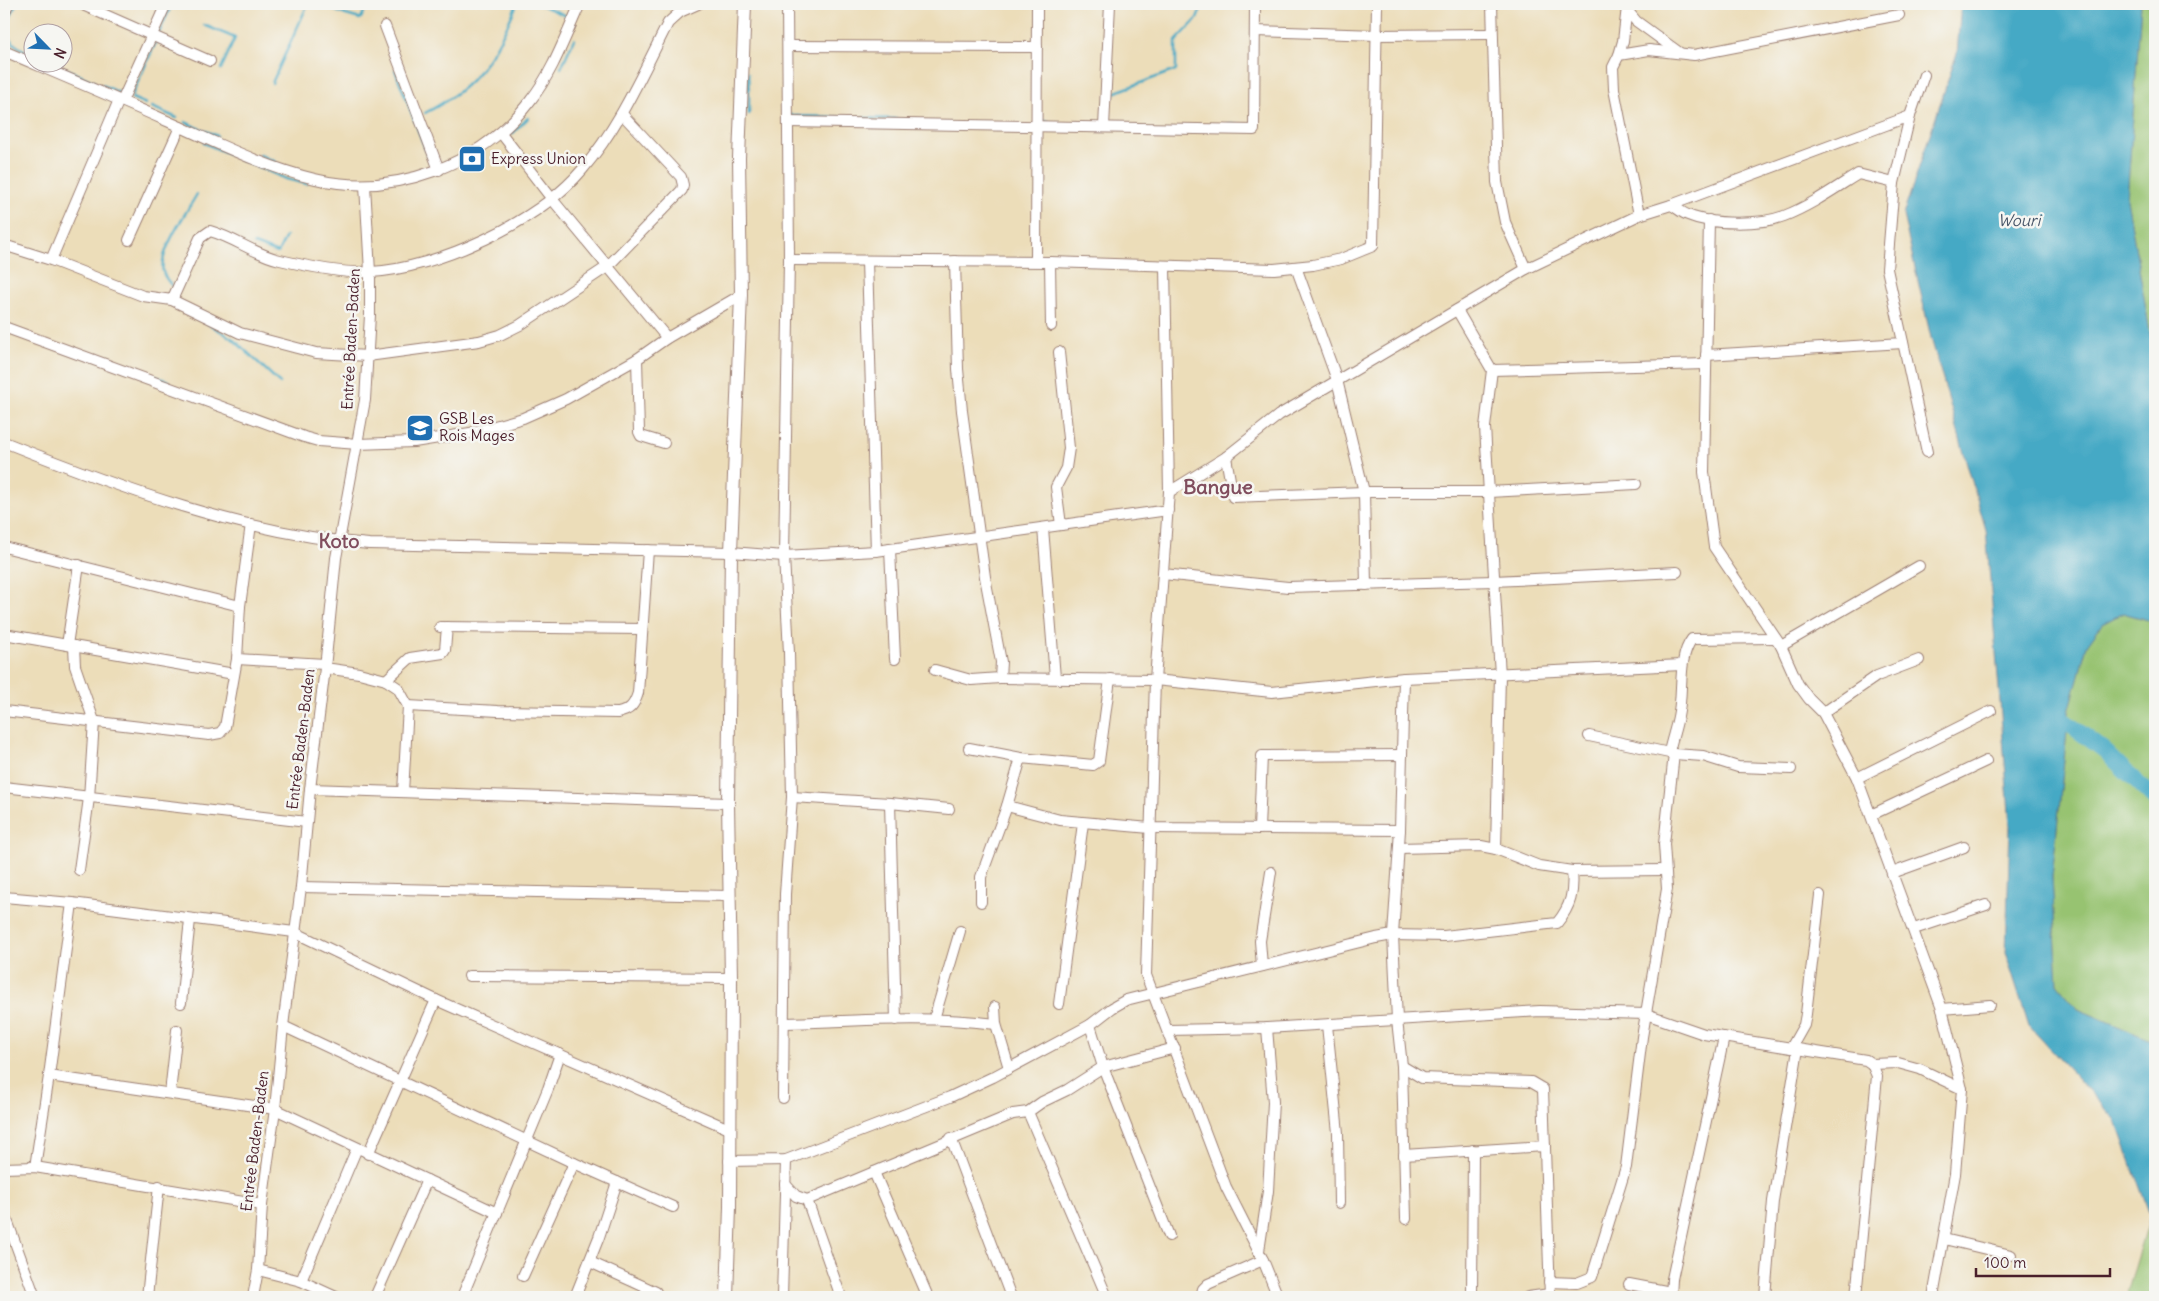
<svg xmlns="http://www.w3.org/2000/svg" width="2159" height="1301" font-family="Delius,sans-serif">
<rect width="100%" height="100%" fill="#f6f6f2"/>
<filter id="ink" filterUnits="userSpaceOnUse"><feTurbulence type="fractalNoise" baseFrequency=".02" numOctaves="2"/><feDisplacementMap in="SourceGraphic" scale="10" xChannelSelector="R" yChannelSelector="G"/><feConvolveMatrix kernelMatrix="1 2 1 2 8 2 1 2 1" color-interpolation-filters="sRGB"/></filter>
<filter id="wash" filterUnits="userSpaceOnUse"><feTurbulence type="fractalNoise" baseFrequency=".0096" numOctaves="4" result="noise"/><feDisplacementMap in="SourceGraphic" scale="20" xChannelSelector="R" yChannelSelector="G"/><feGaussianBlur stdDeviation="1.12" result="paint"/><feColorMatrix in="noise" values="0 0 0 0 0 0 0 0 0 0 0 0 0 0 0 0 0 1.4 0 .05"/><feComposite in="paint" operator="in"/></filter>
<g filter="url(#wash)">
<rect width="100%" height="100%" fill="#ecddb9"/>
<g fill="#97c371" stroke="#70714e">
<polygon points="2141,4 2155,4 2155,346 2151,338 2127,200"/>
<polygon points="2123,613 2155,622 2155,1042 2078,1009 2058,985 2052,877 2069,712 2087,645 2102,624"/>
<polygon points="2150,1217 2155,1229 2155,1297 2126,1297"/>
</g>
<polygon fill="#45a9c5" stroke="#486478" points="1961,4 2141,4 2127,200 2151,338 2155,346 2155,622 2123,613 2102,624 2087,645 2069,712 2052,877 2058,985 2078,1009 2155,1042 2155,1229 2115,1119 2029,1026 2006,954 2010,825 1986,530 1931,338 1903,215 1957,53"/>
<g fill="none" stroke-linecap="round" stroke-linejoin="round">
<g stroke="#45a9c5" stroke-width="2.5">
<path d="M16,4C3,33 2,40 32,54"/>
<polyline points="320,4 346,15 360,19"/>
<polyline points="539,4 569,17"/>
<polyline points="361,18 368,4"/>
<polyline points="204,25 235,38 221,69"/>
<polyline points="159,33 172,4"/>
<polyline points="51,62 94,82"/>
<polyline points="561,68 574,39"/>
<polyline points="395,70 430,161"/>
<polyline points="748,73 749,91"/>
<polyline points="272,83 308,4"/>
<polyline points="102,85 120,93"/>
<polyline points="749,93 749,114"/>
<polyline points="132,95 156,42"/>
<polyline points="1110,97 1113,93 1176,70 1176,41 1197,19 1203,4"/>
<polyline points="132,98 146,104"/>
<polyline points="152,107 177,118"/>
<path d="M425,113C478,86 494,56 517,4"/>
<polyline points="791,115 799,116 897,119"/>
<polyline points="1040,121 1048,121"/>
<polyline points="185,122 217,136"/>
<polyline points="1228,124 1237,124"/>
<polyline points="512,134 528,118"/>
<polyline points="204,143 286,179 307,184"/>
<polyline points="260,155 276,162"/>
<polyline points="254,244 278,253 286,236"/>
<path d="M174,288C170,283 165,279 163,272C158,252 187,212 197,194"/>
<polyline points="204,321 233,339 280,383"/>
<polyline points="148,374 168,381"/>
</g>
<polyline stroke="#45a9c5" stroke-width="16" points="2051,711 2104,750 2155,800"/>
</g>
</g>
<g filter="url(#ink)">
<g fill="none" stroke-linecap="round" stroke-linejoin="round">
<g stroke="#9b7e72" stroke-width="12">
<g id="minor">
<polyline points="1492,4 1497,182 1505,222 1526,269"/>
<polyline points="85,6 210,61"/>
<polyline points="1627,10 1636,21 1680,53"/>
<polyline points="4,14 8,4"/>
<polyline points="385,26 439,170"/>
<polyline points="1255,31 1377,35 1491,34"/>
<polyline points="788,46 1037,47"/>
<path d="M4,51C58,74 113,97 167,121C215,142 264,167 315,179C394,198 481,165 530,101C553,72 565,37 580,4"/>
<polyline points="1619,55 1623,41 1627,7"/>
<polyline points="1924,75 1910,116 1894,183 1887,269 1927,452"/>
<polyline points="122,101 166,4"/>
<polyline points="788,122 1254,130 1255,4"/>
<polyline points="1104,127 1110,4"/>
<polyline points="501,133 552,199 667,338"/>
<polyline points="1671,205 1910,116"/>
<polyline points="1639,215 1614,89 1613,67 1619,55 1649,50 1694,55 1899,15"/>
<polyline points="1709,220 1704,472 1714,547 1781,646 1798,684 1809,699 1823,713 1857,778 1991,711"/>
<polyline points="129,240 180,127"/>
<polyline points="4,248 10,247 51,260 143,296 172,300 240,333 316,353 368,356 479,341 500,335 520,325 607,267 682,190 683,185 681,177 622,114"/>
<polyline points="51,260 119,100"/>
<polyline points="789,260 1050,262 1274,269 1313,265 1341,259 1373,246 1377,4"/>
<polyline points="867,261 876,551"/>
<polyline points="955,261 958,369 962,411 985,577 1001,662 1000,678 1155,680 1272,692 1404,678 1682,665"/>
<polyline points="1036,261 1037,4"/>
<polyline points="1050,262 1051,326"/>
<polyline points="1165,266 1169,492 1155,680 1146,975 1226,1187 1263,1260 1278,1297"/>
<polyline points="1296,267 1337,380 1364,492 1366,585"/>
<path d="M172,300L200,238L210,231C235,238 256,255 280,260C306,266 345,274 371,272C439,268 538,222 582,170C619,127 642,74 668,23L680,12L698,4"/>
<polyline points="1457,310 1492,370 1485,427 1500,675 1496,849"/>
<polyline points="4,327 304,437 318,441 358,444 414,442 470,433 523,418 566,399 637,359 667,338 741,295"/>
<polyline points="1059,352 1069,448 1066,468 1056,487 1061,525"/>
<polyline points="1706,355 1903,343"/>
<polyline points="637,359 639,432 641,436 664,443"/>
<polyline points="1492,370 1706,364"/>
<path d="M4,442C119,488 245,534 369,544L731,552L784,556L876,551L1168,510"/>
<polyline points="1226,457 1233,497 1364,492 1489,492 1636,484"/>
<path d="M1169,492L1226,457L1279,415L1526,269L1639,215L1671,205C1677,208 1682,213 1688,215C1711,225 1760,225 1784,216C1810,206 1834,189 1858,174L1894,183"/>
<polyline points="1043,528 1055,678"/>
<polyline points="4,547 240,606"/>
<polyline points="890,549 895,659"/>
<polyline points="1163,574 1288,587 1494,581 1677,572"/>
<polyline points="440,627 642,629"/>
<polyline points="4,634 234,674"/>
<polyline points="67,645 79,565"/>
<polyline points="74,646 75,666 94,721 89,798 79,870"/>
<polyline points="1781,646 1919,566"/>
<polyline points="237,659 325,664"/>
<polyline points="325,668 359,673 386,680 398,688 408,706 403,792"/>
<polyline points="935,670 971,680 1000,678"/>
<path d="M1404,678L1400,830L1393,935L1444,936L1557,923C1571,906 1574,892 1572,871"/>
<polyline points="386,680 410,658 443,653 445,650 447,627"/>
<path d="M408,706L498,711L618,713C630,710 634,706 638,693L648,550"/>
<polyline points="4,711 209,735 220,733 225,727 237,659 240,606 251,524"/>
<polyline points="1823,713 1877,676 1919,660"/>
<polyline points="1589,736 1674,754 1703,756 1738,767 1791,769"/>
<polyline points="969,748 1021,758 1093,765 1099,761 1110,679"/>
<path d="M1669,752C1672,738 1677,725 1679,711C1683,689 1678,657 1692,639L1775,638"/>
<polyline points="1857,778 1942,1009 1962,1089"/>
<polyline points="4,787 307,822"/>
<polyline points="310,789 728,803"/>
<polyline points="792,797 890,803 949,809"/>
<polyline points="890,803 896,1020"/>
<polyline points="1007,806 1060,820 1150,828 1400,830"/>
<polyline points="1871,815 1986,761"/>
<polyline points="1259,829 1262,756 1402,755"/>
<polyline points="1399,848 1481,846 1496,849 1539,866 1572,871 1665,870"/>
<polyline points="1892,873 1964,847"/>
<polyline points="301,887 729,896"/>
<polyline points="4,897 72,903 294,932 436,1000 729,1129"/>
<polyline points="981,902 981,877 1007,806 1021,758"/>
<polyline points="1914,929 1986,905"/>
<polyline points="1262,966 1260,941 1271,872"/>
<polyline points="469,976 731,978"/>
<polyline points="181,1003 190,920"/>
<polyline points="1059,1004 1083,823"/>
<polyline points="995,1007 996,1024 1009,1068"/>
<polyline points="1942,1009 1990,1005"/>
<polyline points="934,1019 960,931"/>
<path d="M785,1023C855,1021 926,1015 996,1024"/>
<polyline points="1327,1025 1338,1133 1339,1203"/>
<polyline points="283,1026 574,1163 673,1207"/>
<polyline points="1168,1030 1267,1028 1540,1011 1646,1014 1704,1034 1866,1060 1872,1064 1877,1076 1856,1297"/>
<polyline points="1791,1048 1804,1025 1806,1014 1820,895"/>
<polyline points="1872,1064 1898,1063 1920,1069 1962,1089 1955,1174 1933,1297"/>
<polyline points="1402,1066 1422,1078 1531,1082 1543,1089 1550,1297"/>
<polyline points="49,1076 275,1109 497,1213"/>
<polyline points="170,1093 177,1030"/>
<polyline points="783,1098 785,894 792,797 789,653 784,556 789,260 787,4"/>
<polyline points="1028,1112 1107,1297"/>
<polyline points="951,1138 1011,1297"/>
<polyline points="368,1154 436,1000"/>
<polyline points="1404,1155 1545,1146"/>
<polyline points="729,1161 786,1160 950,1097 993,1077 1090,1025"/>
<polyline points="35,1167 49,1076 72,903"/>
<polyline points="4,1168 35,1167 262,1205"/>
<polyline points="874,1172 1013,1114 1028,1112 1042,1102 1067,1090 1103,1067 1175,1048"/>
<polyline points="785,1184 796,1196 807,1200 874,1172 928,1297"/>
<polyline points="807,1200 841,1297"/>
<polyline points="4,1212 35,1297"/>
<polyline points="1169,1236 1103,1067 1090,1025 1112,1008 1126,1000 1376,938 1393,935 1397,1020 1402,1066 1406,1219"/>
<polyline points="1944,1239 2011,1255"/>
<polyline points="1259,1251 1268,1191 1273,1102 1267,1028"/>
<polyline points="590,1262 656,1292"/>
<polyline points="258,1270 301,1281 336,1297"/>
<polyline points="523,1276 574,1163"/>
<polyline points="301,1281 357,1148"/>
<polyline points="1549,1282 1577,1283 1592,1277 1626,1167 1642,1037 1667,889 1664,844 1674,754"/>
<polyline points="1629,1284 1671,1292"/>
<polyline points="147,1297 159,1186"/>
<polyline points="253,1297 258,1270 262,1205 275,1109 283,1026 301,887 310,789 325,668 336,558 365,400 370,315 370,272 365,185"/>
<polyline points="375,1297 427,1180"/>
<polyline points="462,1297 548,1089 560,1054"/>
<polyline points="575,1297 599,1237 617,1182"/>
<polyline points="782,1297 786,1160"/>
<polyline points="1201,1297 1203,1289 1208,1284 1263,1260"/>
<polyline points="1472,1297 1473,1150"/>
<polyline points="1528,1297 1550,1294"/>
<polyline points="1671,1297 1672,1279 1724,1037"/>
<polyline points="1765,1297 1773,1201 1798,1049"/>
</g>
</g>
<g stroke="#9b7e72" stroke-width="14">
<polyline id="major" points="727,1297 730,1207 731,978 728,803 731,552 741,295 739,158 745,4"/>
</g>
<use href="#minor" stroke="#fff" stroke-width="10"/>
<use href="#major" stroke="#fff" stroke-width="12"/>
</g>
</g>
<defs>
<g id="bank-square" transform="scale(1.4375)"><rect x="-9" y="-9" width="18" height="18" rx="4" fill="#1f6fb2" stroke="#f6f6f2"/><path d="M-6-4H6V4H-6ZM0-2.3a2.3 2.3 0 1 0 0 4.6a2.3 2.3 0 1 0 0-4.6Z" fill="#fff"/></g>
<g id="school-square" transform="scale(1.4375)"><rect x="-9" y="-9" width="18" height="18" rx="4" fill="#1f6fb2" stroke="#f6f6f2"/><path d="M0-5L7-2L0 1L-7-2ZM-4 1L0 2.5L4 1V4Q0 6-4 4Z" fill="#fff"/></g>
</defs>
<g fill-rule="evenodd">
<use href="#bank-square" x="472" y="159"/>
<use href="#school-square" x="420" y="428"/>
</g>
<g text-anchor="middle" stroke-width="5" stroke-linejoin="round" paint-order="stroke">
<g font-size="15" fill="#4a1f2b" stroke="#f6f6f2" text-anchor="start">
<text x="491" y="164">Express Union</text>
<text x="439" y="424">GSB Les<tspan x="439" dy="17">Rois Mages</tspan></text>
</g>
<g font-size="15" fill="#4a1f2b" stroke="#f6f6f2">
<text transform="translate(351 339) rotate(-87)" y="5">Entrée Baden-Baden</text>
<text transform="translate(301 739) rotate(-83)" y="5">Entrée Baden-Baden</text>
<text transform="translate(255 1141) rotate(-83)" y="5">Entrée Baden-Baden</text>
</g>
<g font-size="16" font-style="italic" fill="#485669" stroke="#f6f6f2">
<text x="2019" y="226">Wouri</text>
</g>
<g font-size="20" font-weight="bold" fill="#814e5e" stroke="#f6f6f2">
<text x="1218" y="494">Bangue</text>
<text x="339" y="548">Koto</text>
</g>
</g>
<rect width="2159" height="1301" fill="none" stroke="#f6f6f2" stroke-width="20"/>
<g transform="translate(48 48) rotate(114)"><circle r="24" fill="#f6f6f2" stroke="#b1a0a2"/>
<path d="M0-4L9 19L0 12L-9 19Z" fill="#1f6fb2"/>
<text y="-8" font-size="14" font-weight="bold" text-anchor="middle" fill="#4a1f2b">N</text>
</g>
<path d="M1976 1268v8h134v-8" fill="none" stroke="#4a1f2b" stroke-width="2.5"/>
<text x="1984" y="1268" font-size="15" fill="#4a1f2b" stroke="#f6f6f2" stroke-width="4" paint-order="stroke">100 m</text>
</svg>
